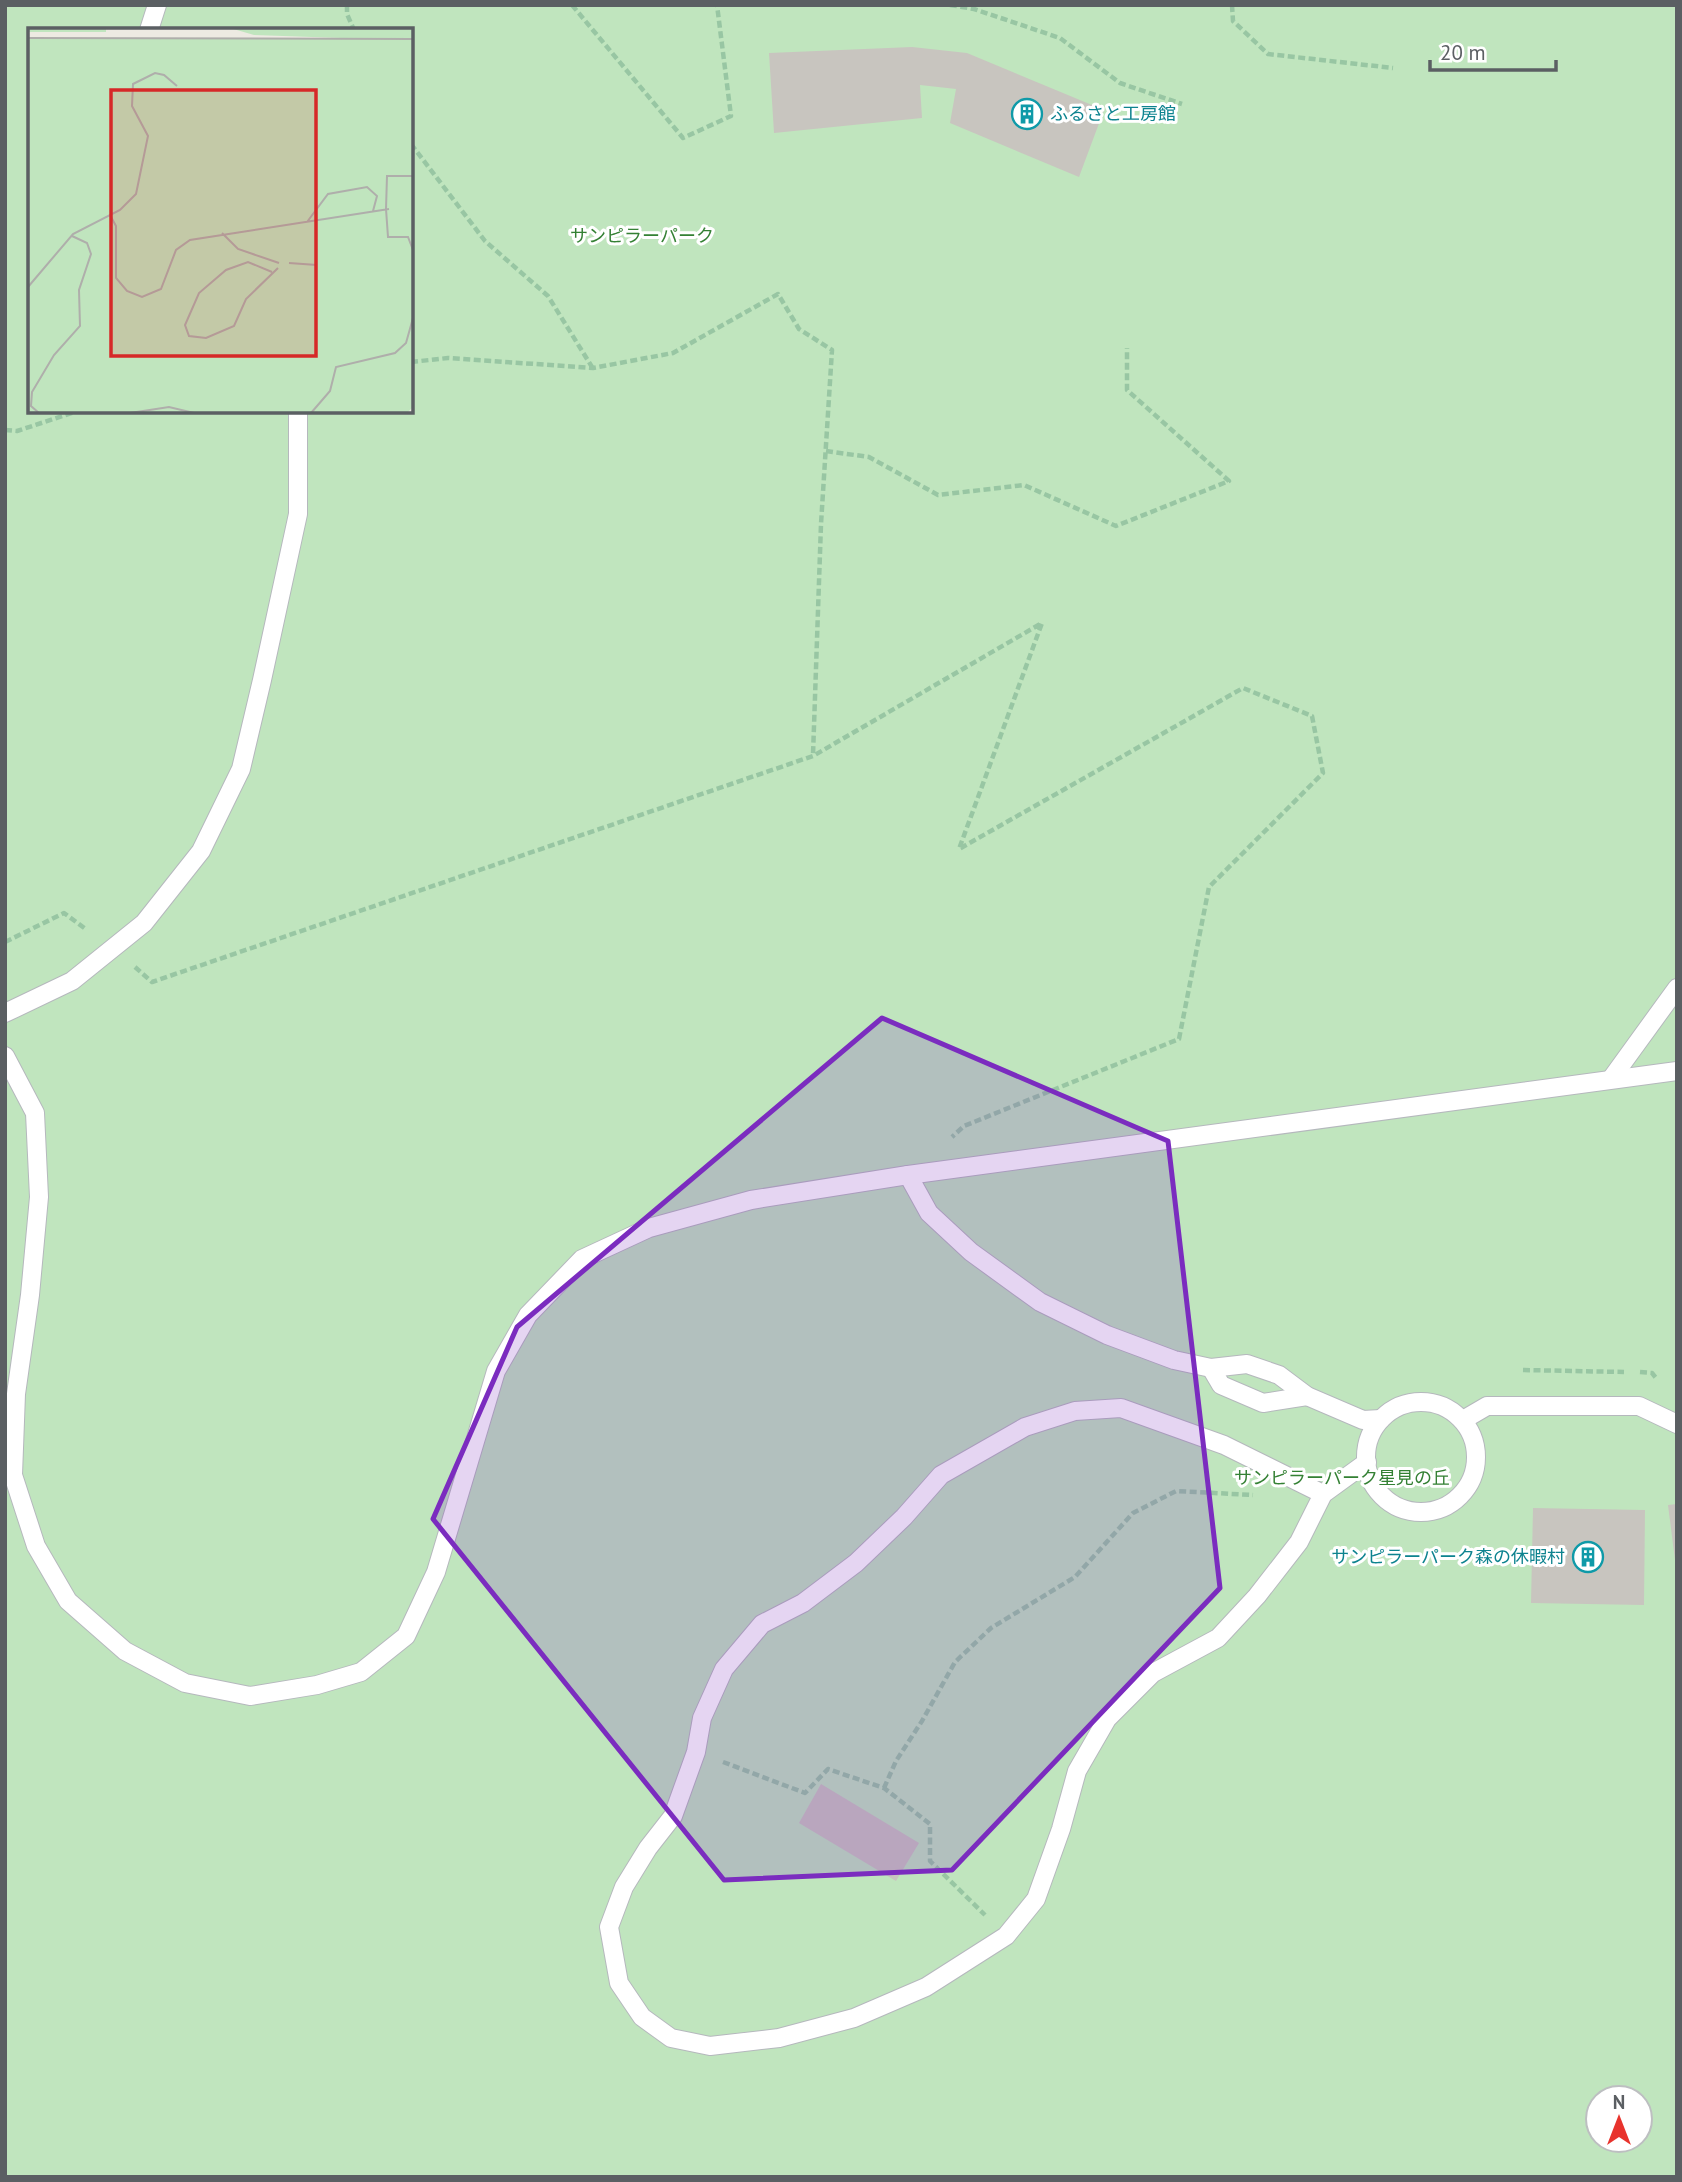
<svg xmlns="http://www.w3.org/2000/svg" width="1682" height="2182" font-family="'PT Sans','Noto Sans JP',sans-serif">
<rect width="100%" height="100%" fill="#edeae2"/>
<path fill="#c0e5be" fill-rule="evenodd" d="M5,5H1677V2177H5ZM30,30H411V411H30ZM1598,2098H1640V2140H1598Z"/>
<g fill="#c8c5bf">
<polygon points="912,47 967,53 1104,110 1079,177 950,123 956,89 920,85 922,118 774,133 769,53"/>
<polygon points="1677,1504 1677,1560 1675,1560 1668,1505"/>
<polygon points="1533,1508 1645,1510 1644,1605 1531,1603"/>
<polygon points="821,1784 919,1843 896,1881 799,1823"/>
</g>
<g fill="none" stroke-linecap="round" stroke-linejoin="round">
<g stroke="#b5b8bd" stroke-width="20">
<g id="service">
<polyline points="149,30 157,5"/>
<polyline points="5,1013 72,981 144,923 201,851 241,769 262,680 298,514 298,411"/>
<polyline points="5,1056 35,1113 39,1197 30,1295 16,1394 13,1475 36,1546 68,1601 125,1651 185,1683 250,1696 317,1685 361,1672 406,1636 436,1572 496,1371 528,1315 582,1259 649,1228 751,1200 908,1175 1677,1071"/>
<polyline points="1611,1079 1677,988"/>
<polyline points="908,1175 929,1213 971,1252 1040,1302 1107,1335 1174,1360 1211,1368 1247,1364 1279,1375 1307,1396 1363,1420 1381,1419"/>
<polyline points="1211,1368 1221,1385 1263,1403 1307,1396"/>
<circle cx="1421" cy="1457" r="55"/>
<polyline points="1463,1420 1487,1406 1639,1406 1677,1424"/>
<polyline points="1323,1494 1224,1445 1121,1408 1075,1411 1025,1427 941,1475 904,1517 856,1563 803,1603 762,1624 724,1669 702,1718 696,1752 673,1816 648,1848 624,1887 609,1927 619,1983 642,2017 671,2038 710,2046 779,2038 854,2018 926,1987 1006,1936 1036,1899 1061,1829 1077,1771 1107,1719 1153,1673 1218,1638 1257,1596 1299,1542 1323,1494 1367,1462"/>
</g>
</g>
<g stroke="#98c6a3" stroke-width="4.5" stroke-dasharray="7 3.5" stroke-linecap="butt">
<polyline points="347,5 347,14 354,30"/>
<polyline points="572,5 683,138 731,116 717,5"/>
<polyline points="950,5 974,9 1060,38 1120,83 1182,104"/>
<polyline points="1232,5 1233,21 1268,54 1393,68"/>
<polyline points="411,144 485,241 548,296 592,367"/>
<polyline points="411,362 448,358 593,368 673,353 778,294 799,329 832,350 821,524 813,755"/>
<polyline points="5,430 17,431 78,411"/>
<polyline points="826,451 869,457 938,495 1024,485 1116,526 1229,481 1127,390 1127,348"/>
<polyline points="5,942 64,913 87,930"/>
<polyline points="135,967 152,982 813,756 1042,623 959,849 1243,688 1312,716 1323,773 1209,887 1179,1039 964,1126 952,1137"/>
<polyline points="1523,1370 1624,1372"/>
<polyline points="1640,1372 1652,1373 1656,1378"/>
<polyline points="723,1762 805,1793 828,1769 884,1788 930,1824 930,1861 985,1915"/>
<polyline points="884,1788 896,1761 922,1721 955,1662 991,1628 1075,1577 1133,1513 1176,1491 1253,1495"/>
</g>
<use href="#service" stroke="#fff" stroke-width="18"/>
</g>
<path fill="#7b2cbf" fill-opacity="0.2" stroke="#7b2cbf" stroke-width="5" stroke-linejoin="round" d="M882,1018L1168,1141L1220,1588L952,1870L724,1880L433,1519L517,1327Z"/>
<defs>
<g id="building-ring" transform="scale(1.575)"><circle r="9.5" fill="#fff" stroke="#0f9aa8" stroke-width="1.5"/><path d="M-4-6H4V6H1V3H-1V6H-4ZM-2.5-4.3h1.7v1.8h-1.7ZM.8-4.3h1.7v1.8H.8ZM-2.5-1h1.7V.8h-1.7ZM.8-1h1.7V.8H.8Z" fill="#0f9aa8"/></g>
</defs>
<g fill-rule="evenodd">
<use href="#building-ring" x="1027" y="114"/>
<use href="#building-ring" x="1588" y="1557"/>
</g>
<g text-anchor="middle" stroke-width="6" stroke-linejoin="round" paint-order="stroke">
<g font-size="18" fill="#0d838f" stroke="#fff" text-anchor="start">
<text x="1050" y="120">ふるさと工房館</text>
<text x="1565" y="1563" text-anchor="end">サンピラーパーク森の休暇村</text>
</g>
<g font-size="18" fill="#348134" stroke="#fff">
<text x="642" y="242">サンピラーパーク</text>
<text x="1342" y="1484">サンピラーパーク星見の丘</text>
</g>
</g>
<g transform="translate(28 28)">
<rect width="385" height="385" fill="#edeae2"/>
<path d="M0,0H78V4H0ZM202,0H385V379L379,385H0V11L313,10L226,7Z" fill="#c0e5be"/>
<path fill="none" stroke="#afaeab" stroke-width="2" d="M0,10L385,11M385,148H359L358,181L360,209H380L385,222M82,187L88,198V250L99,263L114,269L133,261L148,222L162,212L361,181M279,194L300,166L339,159L349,168L345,183M194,205L210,221L251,235M261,235L289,237M244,244L220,234L198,242L171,265L157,297L161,308L178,310L206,298L218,271L250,240M0,259L45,206L92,182L108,166L120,108L104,78L105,56L127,45L136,47L149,58M11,385L3,378L4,364L26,327L52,298L51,262L63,226L59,215L44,208M102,385L141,379L166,385M283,385L302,363L308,339L367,325L378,315L385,290"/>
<path fill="#d62828" fill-opacity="0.15" stroke="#d62828" stroke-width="3.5" d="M83,62H288V328H83Z"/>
<rect width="385" height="385" fill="none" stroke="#5b5f63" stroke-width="3.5"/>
</g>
<rect width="1682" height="2182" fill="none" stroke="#5b5f63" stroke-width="14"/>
<g transform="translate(1619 2119)"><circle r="33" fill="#ffffff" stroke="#bdbfc1" stroke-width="2"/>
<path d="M0-5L12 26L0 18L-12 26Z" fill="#e8332d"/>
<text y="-10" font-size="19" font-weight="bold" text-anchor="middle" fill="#5b5f63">N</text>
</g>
<path d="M1430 60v10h126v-10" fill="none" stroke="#5b5f63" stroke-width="3.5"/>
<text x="1440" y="60" font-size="21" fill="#5b5f63" stroke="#ffffff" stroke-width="5" paint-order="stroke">20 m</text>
</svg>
